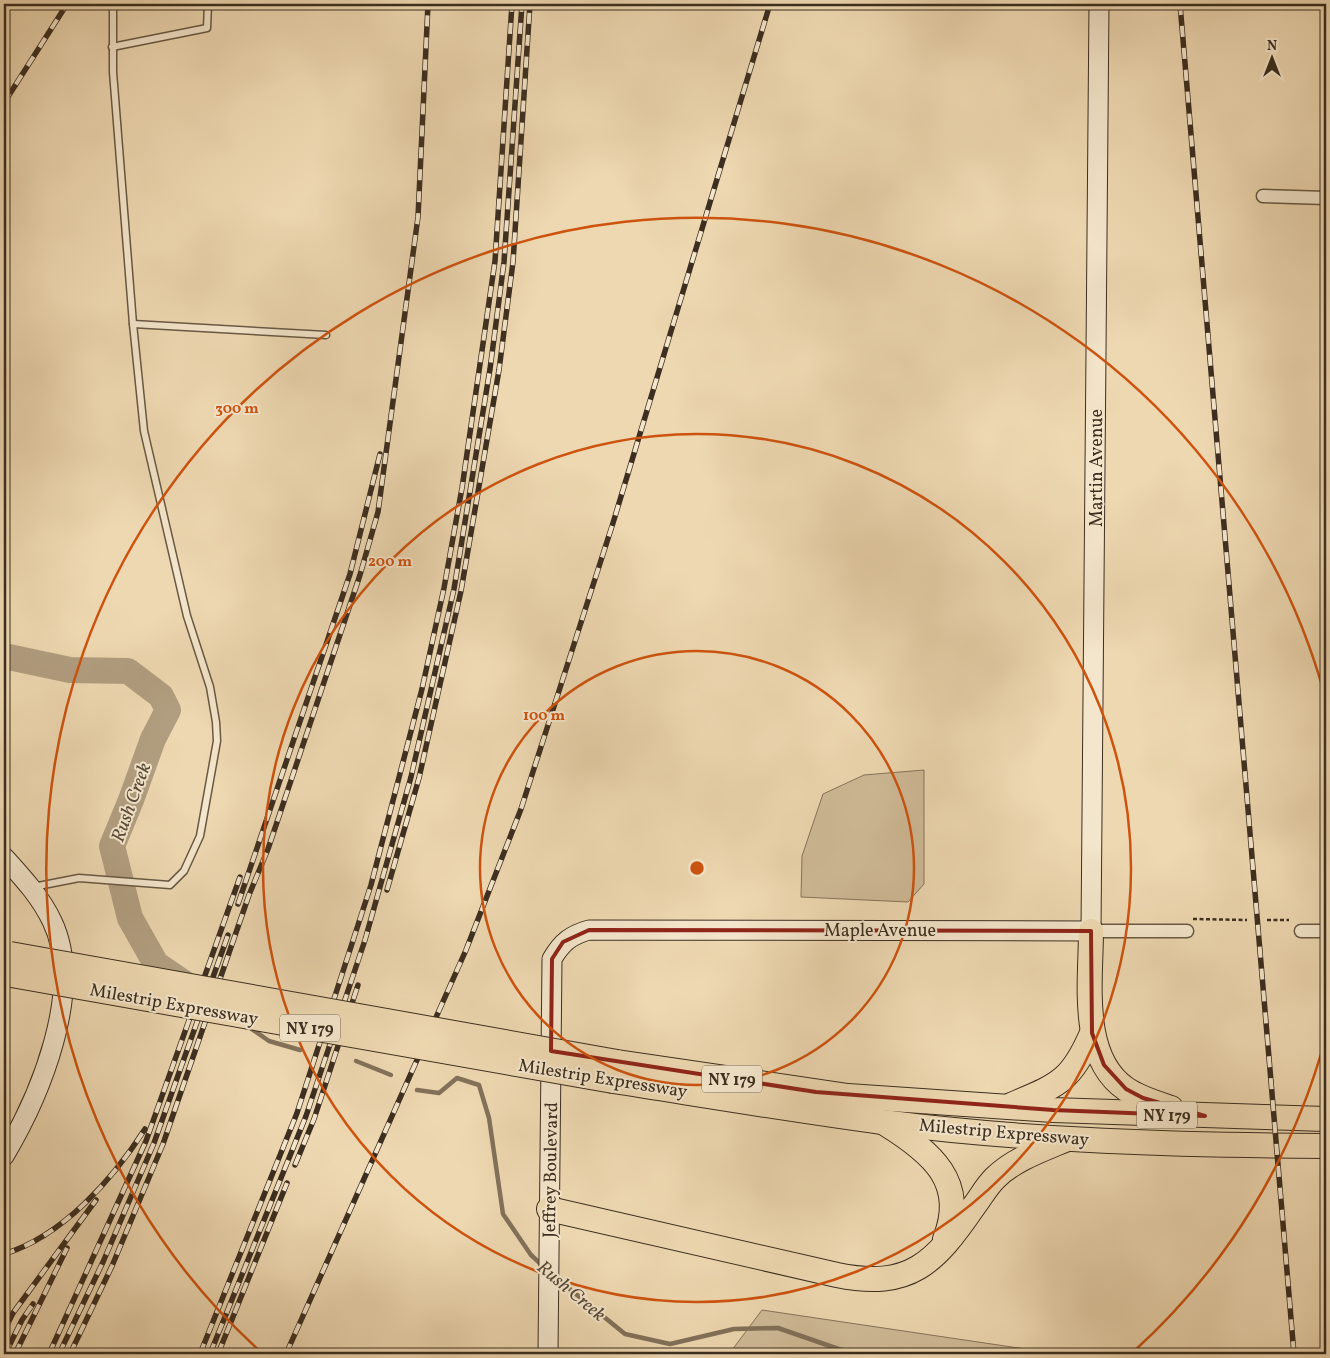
<svg xmlns="http://www.w3.org/2000/svg" width="1330" height="1358" font-family="Vollkorn,serif">
<rect width="100%" height="100%" fill="#eed8b1"/>
<filter id="stains"><feTurbulence type="fractalNoise" baseFrequency=".004" numOctaves="4"/><feColorMatrix values="0 0 0 0 .2 0 0 0 0 .09 0 0 0 0 .02 0 0 0 .5 -.17"/></filter>
<radialGradient id="worn" r=".72"><stop offset=".6" stop-color="#630" stop-opacity="0"/><stop offset="1" stop-color="#630" stop-opacity=".3"/></radialGradient>
<g fill="#d0bb98" stroke="#86745c">
<polygon points="924,770 924,884 908,902 801,897 802,856 823,794 864,775"/>
<polygon points="762,1310 1059,1354 729,1354"/>
</g>
<g fill="none" stroke-linecap="round" stroke-linejoin="round">
<g stroke="#82715a" stroke-width="4.5">
<polyline points="249,1027 269,1041 300,1050"/>
<polyline points="356,1061 391,1075"/>
<polyline points="417,1090 439,1093 457,1078 479,1085 489,1118 503,1214 531,1255 544,1267"/>
<polyline points="555,1277 625,1334 670,1344 734,1329 778,1328 853,1354"/>
</g>
<polyline stroke="#b19e80" stroke-width="26" points="4,656 70,670 128,671 161,696 168,710 153,739 131,800 112,846 130,918 156,964 184,983"/>
<g stroke="#685844" stroke-width="9">
<g id="lane">
<polyline points="112,47 207,28 208,4"/>
<polyline points="133,324 326,335"/>
<polyline points="33,887 79,878 170,885 184,871 200,836 217,741 216,722 210,687 187,616 144,431 133,324 113,72 113,4"/>
<polyline points="4,1212 4,1230"/>
</g>
</g>
<g stroke="#685844" stroke-width="15">
<g id="street">
<polyline points="1263,196 1326,198"/>
<polyline points="1091,931 1187,931"/>
<polyline points="1301,931 1326,931"/>
</g>
</g>
<g stroke="#3c2e20" stroke-width="21">
<g id="secondary">
<path d="M4,857C22,877 40,896 52,921C85,989 40,1096 4,1156"/>
<path d="M548,1354L552,959C562,942 571,935 589,930L1091,931L1099,4"/>
</g>
</g>
<g stroke="#3c2e20" stroke-width="26">
<g id="highway">
<path d="M1091,931C1091,980 1079,1057 1126,1089C1139,1098 1156,1103 1171,1108"/>
<polyline points="617,1062 848,1096 1053,1110 1326,1119"/>
<path d="M613,1081C703,1095 792,1110 882,1122C1029,1141 1178,1145 1326,1146"/>
<path d="M1011,1105C1058,1085 1071,1082 1092,1033"/>
<path d="M886,1124C931,1152 968,1182 945,1239"/>
<path d="M549,1209L837,1275C910,1290 935,1263 974,1206C981,1197 986,1187 995,1178C1013,1160 1041,1150 1065,1140"/>
</g>
</g>
<g stroke="#3c2e20" stroke-width="2.5" stroke-dasharray="4 2.5" stroke-linecap="butt">
<polyline points="1193,919 1247,920"/>
<polyline points="1267,920 1289,920"/>
</g>
<use href="#lane" stroke="#f4e6cc" stroke-width="6"/>
<use href="#street" stroke="#f4e6cc" stroke-width="12"/>
<use href="#secondary" stroke="#f4e6cc" stroke-width="19"/>
<use href="#highway" stroke="#eed8b1" stroke-width="24"/>
<g stroke="#3c2e20" stroke-width="5.5">
<g id="rail">
<polyline points="1180,4 1294,1354"/>
<polyline points="4,103 67,4"/>
<polyline points="387,890 419,778 461,591 499,370 513,262 530,4"/>
<polyline points="238,904 350,574 380,454"/>
<polyline points="295,1165 314,1119 358,985"/>
<path d="M4,1254C63,1236 113,1179 145,1129"/>
<polyline points="4,1331 13,1313 96,1200"/>
<polyline points="5,1354 22,1320 33,1304"/>
<polyline points="15,1354 67,1248"/>
<polyline points="49,1354 146,1141 240,877"/>
<polyline points="59,1354 103,1262 154,1143 228,935"/>
<polyline points="70,1354 112,1266 163,1144 249,895 268,849 360,575 378,512 418,217 428,4"/>
<polyline points="200,1354 297,1113 371,885 422,689 444,588 462,488 495,261 512,4"/>
<polyline points="210,1354 306,1116 365,940 411,777 454,589 490,369 504,262 522,4"/>
<polyline points="218,1354 287,1183"/>
<polyline points="286,1354 466,950 521,809 613,523 770,4"/>
</g>
</g>
<use href="#rail" stroke="#f4e6cc" stroke-width="4" stroke-dasharray="11" stroke-linecap="butt"/>
<g stroke="#3c2e20" stroke-width="26" stroke-linecap="butt">
<g id="highway-bridge">
<polyline points="10,954 617,1062"/>
<polyline points="6,974 613,1081"/>
</g>
</g>
<use href="#highway-bridge" stroke="#eed8b1" stroke-width="24"/>
</g>
<path fill="none" stroke="#8f2418" stroke-width="4" stroke-linejoin="round" d="M589,930L1091,931L1092,1033L1104,1065L1126,1089L1143,1098L1205,1116L1053,1110L816,1092L551,1051L552,959L563,942Z"/>
<g fill="none" stroke="#ce530f" stroke-width="2.5">
<circle cx="697" cy="868" r="217"/>
<circle cx="697" cy="868" r="434"/>
<path d="M1326 1036A651 651 0 0 1 1133 1352M261 1352A651 651 0 1 1 1326 700"/>
</g>
<g text-anchor="middle" stroke-width="4" stroke-linejoin="round" paint-order="stroke">
<g fill="#f4e6cc" stroke="#736554" stroke-width="1">
<rect x="280" y="1014.5" width="60" height="27" rx="4"/>
<rect x="702" y="1065.5" width="60" height="27" rx="4"/>
<rect x="1137" y="1101.5" width="60" height="27" rx="4"/>
</g>
<g font-size="16" font-weight="bold" fill="#3c2e20">
<text x="310" y="1034">NY 179</text>
<text x="732" y="1085">NY 179</text>
<text x="1167" y="1121">NY 179</text>
</g>
<g font-size="18" fill="#3c2e20" stroke="#f4e6cc">
<text transform="translate(1096 468) rotate(-90)" y="6">Martin Avenue</text>
<text x="880" y="936">Maple Avenue</text>
<text transform="translate(174 1004) rotate(10)" y="6">Milestrip Expressway</text>
<text transform="translate(603 1078) rotate(9)" y="6">Milestrip Expressway</text>
<text transform="translate(1004 1132) rotate(5)" y="6">Milestrip Expressway</text>
<text transform="translate(550 1170) rotate(-89)" y="6">Jeffrey Boulevard</text>
</g>
<g font-size="19" font-style="italic" fill="#594a38" stroke="#f4e6cc">
<text transform="translate(130 802) rotate(-70)" y="7">Rush Creek</text>
<text transform="translate(572 1290) rotate(40)" y="7">Rush Creek</text>
</g>
</g>
<circle cx="697" cy="868" r="8" fill="#ce530f" stroke="#f4e6cc" stroke-width="2.5"/>
<g font-size="15" text-anchor="middle" font-weight="bold" fill="#ce530f" stroke="#f4e6cc" stroke-width="4" stroke-linejoin="round" paint-order="stroke">
<text x="237" y="413">300 m</text>
<text x="390" y="566">200 m</text>
<text x="544" y="720">100 m</text>
</g>
<rect width="1330" height="1358" fill="none" stroke="#eed8b1" stroke-width="20"/>
<rect x="5" y="5" width="1320" height="1348" fill="none" stroke="#3c2e20" stroke-width="2.5"/>
<rect x="10" y="10" width="1310" height="1338" fill="none" stroke="#3c2e20"/>
<g transform="translate(1272 58)" stroke="#f4e6cc" stroke-width="4" paint-order="stroke">
<path d="M0-4L9 19L0 12L-9 19Z" fill="#3c2e20"/>
<text y="-8" font-size="14" font-weight="bold" text-anchor="middle" fill="#3c2e20">N</text>
</g>
<rect width="100%" height="100%" filter="url(#stains)"/>
<rect width="100%" height="100%" fill="url(#worn)"/>
</svg>
